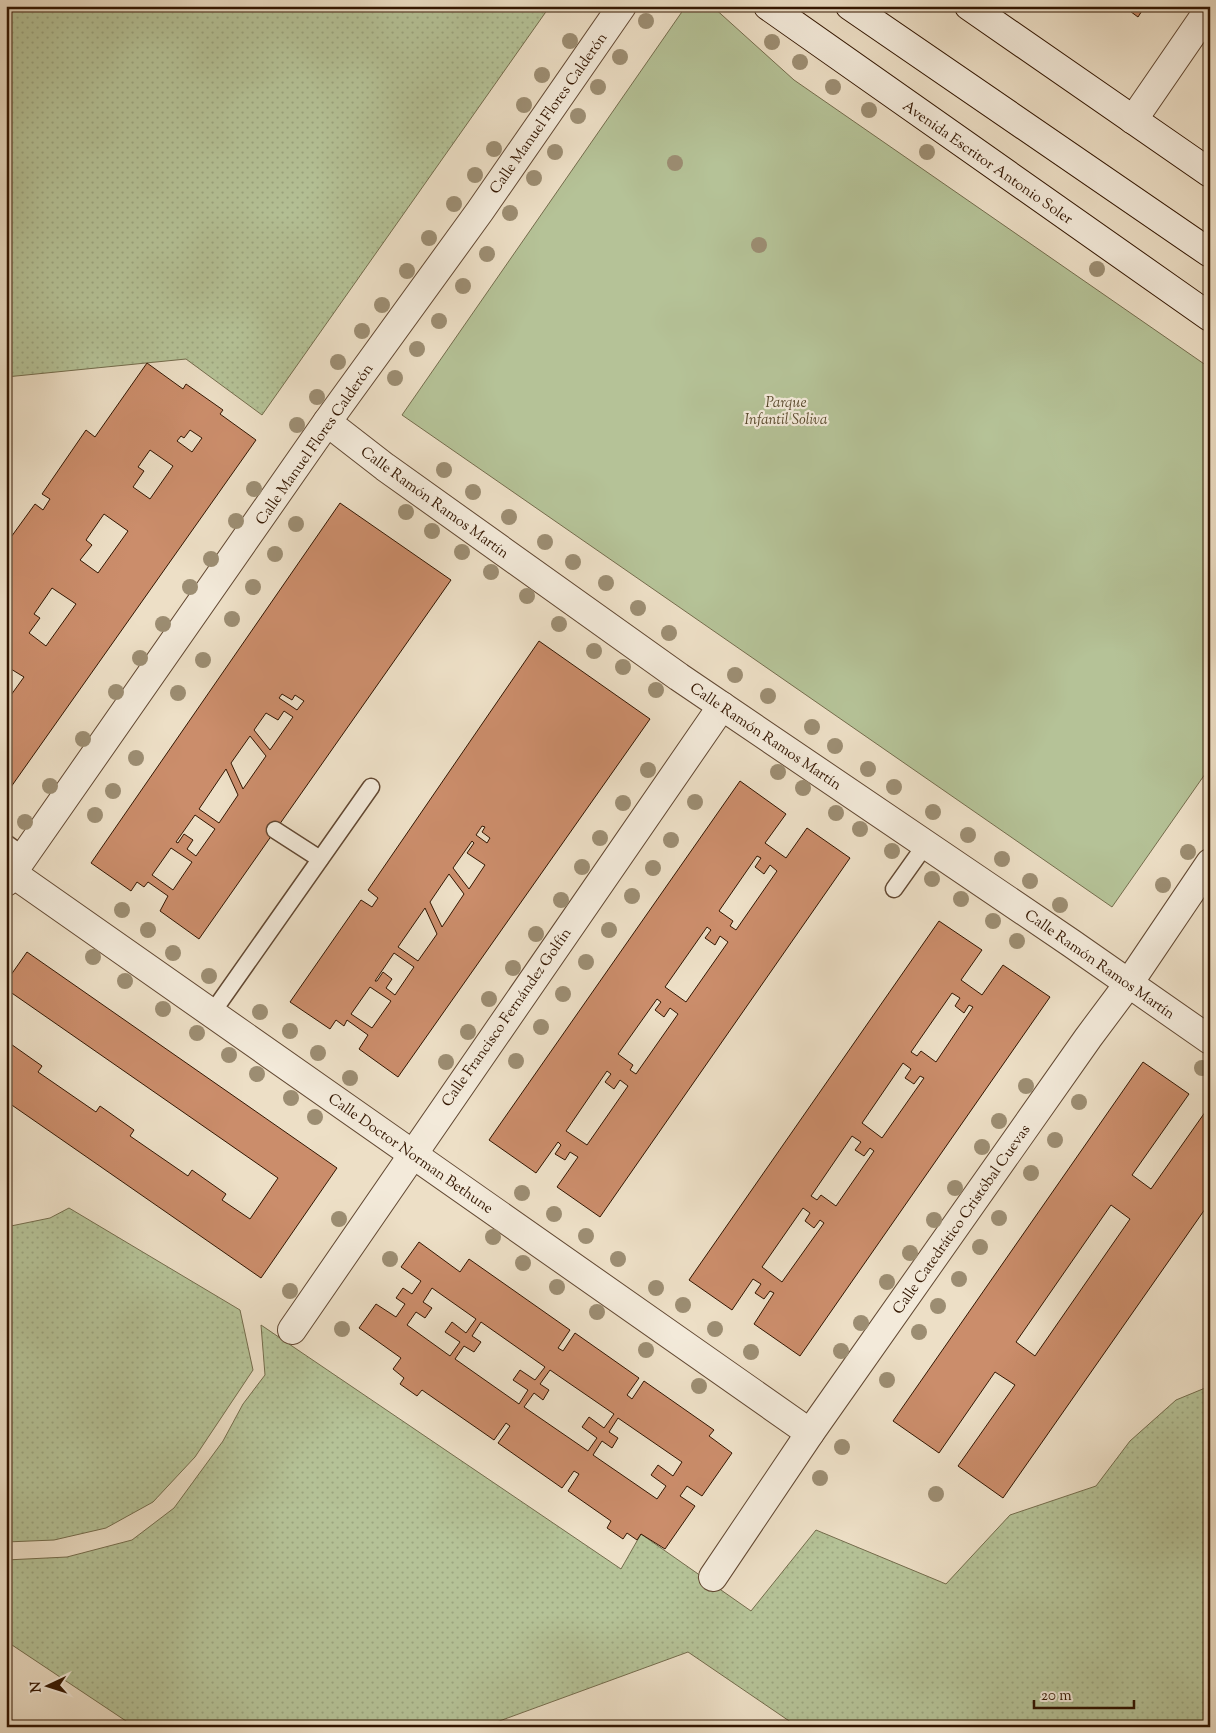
<svg xmlns="http://www.w3.org/2000/svg" width="1216" height="1733" font-family="'Sorts Mill Goudy',serif">
<defs>
<pattern id="grass-dots" width="8" height="8" patternUnits="userSpaceOnUse" patternTransform="scale(1.25)"><rect width="8" height="8" fill="#b5c297"/><path d="M2 2h.1M6 6h.1" fill="none" stroke="#9ca680" stroke-width="1.8" stroke-linecap="round"/></pattern>
</defs>
<rect width="100%" height="100%" fill="#eddfc6"/>
<filter id="stains"><feTurbulence type="fractalNoise" baseFrequency=".004" numOctaves="4"/><feColorMatrix values="0 0 0 0 .2 0 0 0 0 .09 0 0 0 0 .02 0 0 0 .5 -.17"/></filter>
<radialGradient id="worn" r=".72"><stop offset=".6" stop-color="#630" stop-opacity="0"/><stop offset="1" stop-color="#630" stop-opacity=".3"/></radialGradient>
<g fill="url(#grass-dots)" stroke="#746c4c">
<polygon points="6,6 550,6 262,415 186,359 6,377"/>
<polygon points="69,1208 240,1310 253,1370 195,1457 153,1502 106,1528 54,1540 6,1542 6,1227 50,1218"/>
<polygon points="261,1325 621,1569 641,1534 751,1611 816,1530 946,1584 1010,1515 1096,1486 1130,1441 1176,1400 1210,1386 1210,1727 798,1727 688,1652 483,1727 135,1727 6,1641 6,1560 67,1557 132,1540 174,1508 223,1441 243,1404 265,1375"/>
</g>
<polygon fill="#b5c297" stroke="#746c4c" points="686,6 712,6 794,80 1210,368 1210,767 1112,907 402,415"/>
<g fill="#cb8d6b" stroke="#331601" fill-rule="evenodd">
<polygon points="1123,6 1145,6 1138,17"/>
<path d="M147,363L183,389L186,384L223,410L220,414L256,440L6,794V702L24,677L6,666V544L35,504L43,510L50,499L42,494L86,430L95,437ZM190,430L202,438L192,452L177,441L181,436L184,438ZM150,450L173,466L150,499L133,487L144,471L138,467ZM104,514L128,531L98,573L80,560L92,545L86,540ZM52,588L76,604L46,646L29,633L40,618L34,614Z"/>
<path d="M340,503L451,580L199,939L160,911L168,896L148,882L144,887L137,882L131,891L91,863ZM282,694L292,700L295,695L304,701L297,710L279,698ZM284,711L293,717L270,750L254,730L266,713L278,720ZM250,736L266,756L243,789L231,763ZM226,769L238,795L219,823L199,809ZM195,815L215,829L196,856L187,849L193,840L184,834L178,843L176,842ZM171,848L192,862L173,890L152,875Z"/>
<path d="M539,641L650,719L398,1077L359,1049L368,1035L347,1020L344,1026L336,1020L330,1029L290,1002L361,900L372,907L378,898L368,890ZM482,826L485,827L482,832L490,838L487,843L476,835ZM472,841L474,843L467,853L485,865L469,889L453,868ZM449,874L464,894L442,927L430,902ZM425,908L437,934L418,961L398,947ZM394,953L414,967L395,995L386,988L392,979L383,972L377,981H375ZM370,987L391,1001L372,1028L351,1014Z"/>
<path d="M740,781L786,814L765,843L786,858L807,828L850,858L600,1217L557,1187L578,1157L570,1152L565,1160L555,1154L561,1145L558,1142L536,1173L489,1140ZM757,856L761,858L755,867L764,874L770,865L777,871L736,930L730,926L733,921L719,911ZM707,927L711,930L705,938L715,945L720,936L728,942L686,1002L665,987ZM657,999L661,1002L655,1010L664,1017L670,1008L678,1014L636,1074L630,1070L633,1065L618,1054ZM607,1071L611,1074L605,1082L614,1089L620,1080L628,1086L587,1145L566,1131Z"/>
<path d="M939,921L982,950L961,980L982,995L1003,965L1050,997L800,1356L754,1324L774,1293L770,1291L764,1299L755,1293L761,1284L753,1279L732,1310L689,1280ZM952,993L960,998L955,1006L964,1013L969,1005L973,1007L936,1062L921,1051L917,1056L911,1052ZM903,1063L911,1069L905,1078L914,1084L920,1076L924,1078L882,1138L862,1123ZM852,1136L861,1142L855,1150L864,1156L870,1148L874,1151L836,1206L821,1195L817,1200L811,1196ZM803,1208L810,1213L805,1221L814,1228L820,1220L824,1223L782,1282L762,1267Z"/>
<polygon points="27,952 337,1168 261,1278 6,1101 8,1042 42,1066 38,1072 96,1112 100,1106 134,1130 130,1136 188,1176 192,1170 226,1194 222,1200 250,1219 278,1178 6,989 6,982"/>
<path d="M1143,1062L1189,1094L1132,1175L1151,1189L1208,1108L1210,1202L1003,1498L958,1466L1015,1385L995,1372L939,1453L893,1421ZM1111,1205L1130,1219L1035,1356L1016,1342Z"/>
<path d="M419,1242L460,1272L469,1259L570,1330L558,1348L563,1351L575,1333L639,1378L627,1395L632,1399L644,1381L714,1430L709,1436L732,1453L702,1496L687,1486L680,1496L695,1506L665,1549L641,1534L637,1540L627,1533L623,1539L607,1528L611,1521L568,1491L579,1474L574,1471L562,1488L498,1443L510,1426L506,1423L494,1440L422,1390L417,1396L400,1384L404,1378L393,1369L401,1358L359,1328L376,1304L396,1317L405,1304L396,1298L403,1288L412,1294L421,1281L401,1267ZM432,1288L476,1319L466,1333L452,1322L445,1332L460,1342L450,1356L407,1325L416,1312L425,1318L432,1308L423,1302ZM481,1322L545,1367L535,1380L520,1370L513,1380L528,1390L519,1404L455,1359L464,1346L474,1352L481,1342L472,1336ZM550,1370L614,1414L604,1428L589,1417L582,1427L597,1438L588,1451L524,1407L534,1393L543,1400L549,1390L540,1384ZM618,1418L682,1462L673,1476L658,1465L651,1475L666,1486L657,1499L593,1455L602,1441L612,1448L618,1438L609,1432Z"/>
</g>
<g fill="none" stroke-linecap="round" stroke-linejoin="round">
<g stroke="#624832" stroke-width="19">
<g id="lane">
<polyline points="275,830 320,859"/>
<polyline points="6,843 24,856"/>
<polyline points="894,889 926,844"/>
<polyline points="212,1013 371,787"/>
</g>
</g>
<g stroke="#624832" stroke-width="30">
<g id="street">
<polyline points="1133,120 1210,8"/>
<polyline points="327,422 385,467 679,677 1071,943 1210,1040"/>
<polyline points="12,873 810,1433"/>
<polyline points="6,882 327,422 480,211 622,6"/>
<polyline points="292,1330 722,706"/>
<polyline points="713,1577 810,1433 1088,1038 1129,983 1210,863"/>
</g>
</g>
<g stroke="#331601" stroke-width="30">
<g id="secondary">
<polyline points="768,6 1210,317"/>
<polyline points="850,6 1210,253"/>
<polyline points="969,6 1210,173"/>
</g>
</g>
<use href="#lane" stroke="#f3eada" stroke-width="16"/>
<use href="#street" stroke="#f3eada" stroke-width="28"/>
<use href="#secondary" stroke="#f3eada" stroke-width="28"/>
</g>
<g fill="#9c8d72">
<circle cx="646" cy="21" r="8"/>
<circle cx="570" cy="41" r="8"/>
<circle cx="772" cy="42" r="8"/>
<circle cx="620" cy="57" r="8"/>
<circle cx="800" cy="62" r="8"/>
<circle cx="542" cy="75" r="8"/>
<circle cx="598" cy="87" r="8"/>
<circle cx="833" cy="87" r="8"/>
<circle cx="524" cy="105" r="8"/>
<circle cx="869" cy="110" r="8"/>
<circle cx="578" cy="116" r="8"/>
<circle cx="494" cy="149" r="8"/>
<circle cx="555" cy="152" r="8"/>
<circle cx="927" cy="152" r="8"/>
<circle cx="675" cy="163" r="8"/>
<circle cx="475" cy="175" r="8"/>
<circle cx="534" cy="178" r="8"/>
<circle cx="454" cy="204" r="8"/>
<circle cx="510" cy="213" r="8"/>
<circle cx="429" cy="238" r="8"/>
<circle cx="759" cy="245" r="8"/>
<circle cx="487" cy="254" r="8"/>
<circle cx="1097" cy="269" r="8"/>
<circle cx="407" cy="271" r="8"/>
<circle cx="463" cy="286" r="8"/>
<circle cx="382" cy="305" r="8"/>
<circle cx="439" cy="321" r="8"/>
<circle cx="362" cy="331" r="8"/>
<circle cx="417" cy="349" r="8"/>
<circle cx="338" cy="362" r="8"/>
<circle cx="395" cy="378" r="8"/>
<circle cx="317" cy="397" r="8"/>
<circle cx="297" cy="425" r="8"/>
<circle cx="444" cy="470" r="8"/>
<circle cx="254" cy="489" r="8"/>
<circle cx="473" cy="492" r="8"/>
<circle cx="406" cy="512" r="8"/>
<circle cx="509" cy="517" r="8"/>
<circle cx="236" cy="521" r="8"/>
<circle cx="296" cy="524" r="8"/>
<circle cx="432" cy="531" r="8"/>
<circle cx="545" cy="542" r="8"/>
<circle cx="462" cy="552" r="8"/>
<circle cx="275" cy="554" r="8"/>
<circle cx="211" cy="559" r="8"/>
<circle cx="573" cy="562" r="8"/>
<circle cx="491" cy="572" r="8"/>
<circle cx="606" cy="583" r="8"/>
<circle cx="190" cy="587" r="8"/>
<circle cx="253" cy="587" r="8"/>
<circle cx="527" cy="596" r="8"/>
<circle cx="638" cy="608" r="8"/>
<circle cx="232" cy="619" r="8"/>
<circle cx="163" cy="624" r="8"/>
<circle cx="559" cy="624" r="8"/>
<circle cx="669" cy="633" r="8"/>
<circle cx="594" cy="651" r="8"/>
<circle cx="140" cy="658" r="8"/>
<circle cx="203" cy="660" r="8"/>
<circle cx="623" cy="667" r="8"/>
<circle cx="735" cy="675" r="8"/>
<circle cx="656" cy="690" r="8"/>
<circle cx="116" cy="692" r="8"/>
<circle cx="178" cy="693" r="8"/>
<circle cx="768" cy="696" r="8"/>
<circle cx="812" cy="727" r="8"/>
<circle cx="83" cy="739" r="8"/>
<circle cx="835" cy="746" r="8"/>
<circle cx="136" cy="758" r="8"/>
<circle cx="868" cy="769" r="8"/>
<circle cx="648" cy="770" r="8"/>
<circle cx="778" cy="772" r="8"/>
<circle cx="50" cy="786" r="8"/>
<circle cx="894" cy="787" r="8"/>
<circle cx="803" cy="788" r="8"/>
<circle cx="113" cy="791" r="8"/>
<circle cx="695" cy="802" r="8"/>
<circle cx="623" cy="803" r="8"/>
<circle cx="933" cy="812" r="8"/>
<circle cx="836" cy="813" r="8"/>
<circle cx="95" cy="815" r="8"/>
<circle cx="25" cy="822" r="8"/>
<circle cx="860" cy="829" r="8"/>
<circle cx="968" cy="835" r="8"/>
<circle cx="600" cy="838" r="8"/>
<circle cx="671" cy="840" r="8"/>
<circle cx="892" cy="851" r="8"/>
<circle cx="1188" cy="852" r="8"/>
<circle cx="1002" cy="859" r="8"/>
<circle cx="582" cy="867" r="8"/>
<circle cx="653" cy="868" r="8"/>
<circle cx="932" cy="879" r="8"/>
<circle cx="1030" cy="881" r="8"/>
<circle cx="1163" cy="885" r="8"/>
<circle cx="632" cy="896" r="8"/>
<circle cx="961" cy="899" r="8"/>
<circle cx="561" cy="900" r="8"/>
<circle cx="1060" cy="905" r="8"/>
<circle cx="122" cy="910" r="8"/>
<circle cx="993" cy="921" r="8"/>
<circle cx="148" cy="930" r="8"/>
<circle cx="609" cy="930" r="8"/>
<circle cx="536" cy="934" r="8"/>
<circle cx="1017" cy="941" r="8"/>
<circle cx="173" cy="953" r="8"/>
<circle cx="93" cy="957" r="8"/>
<circle cx="586" cy="962" r="8"/>
<circle cx="513" cy="968" r="8"/>
<circle cx="209" cy="976" r="8"/>
<circle cx="125" cy="981" r="8"/>
<circle cx="563" cy="994" r="8"/>
<circle cx="489" cy="999" r="8"/>
<circle cx="163" cy="1009" r="8"/>
<circle cx="260" cy="1012" r="8"/>
<circle cx="541" cy="1027" r="8"/>
<circle cx="290" cy="1031" r="8"/>
<circle cx="468" cy="1032" r="8"/>
<circle cx="197" cy="1033" r="8"/>
<circle cx="318" cy="1053" r="8"/>
<circle cx="229" cy="1055" r="8"/>
<circle cx="516" cy="1061" r="8"/>
<circle cx="446" cy="1062" r="8"/>
<circle cx="1202" cy="1068" r="8"/>
<circle cx="257" cy="1074" r="8"/>
<circle cx="350" cy="1078" r="8"/>
<circle cx="1026" cy="1086" r="8"/>
<circle cx="291" cy="1098" r="8"/>
<circle cx="1079" cy="1102" r="8"/>
<circle cx="315" cy="1117" r="8"/>
<circle cx="999" cy="1121" r="8"/>
<circle cx="1055" cy="1140" r="8"/>
<circle cx="982" cy="1147" r="8"/>
<circle cx="1031" cy="1173" r="8"/>
<circle cx="955" cy="1188" r="8"/>
<circle cx="522" cy="1193" r="8"/>
<circle cx="554" cy="1214" r="8"/>
<circle cx="999" cy="1218" r="8"/>
<circle cx="339" cy="1219" r="8"/>
<circle cx="934" cy="1220" r="8"/>
<circle cx="586" cy="1236" r="8"/>
<circle cx="493" cy="1237" r="8"/>
<circle cx="980" cy="1247" r="8"/>
<circle cx="910" cy="1253" r="8"/>
<circle cx="390" cy="1259" r="8"/>
<circle cx="618" cy="1259" r="8"/>
<circle cx="523" cy="1263" r="8"/>
<circle cx="959" cy="1279" r="8"/>
<circle cx="887" cy="1282" r="8"/>
<circle cx="557" cy="1287" r="8"/>
<circle cx="656" cy="1288" r="8"/>
<circle cx="290" cy="1291" r="8"/>
<circle cx="683" cy="1305" r="8"/>
<circle cx="938" cy="1306" r="8"/>
<circle cx="597" cy="1312" r="8"/>
<circle cx="861" cy="1323" r="8"/>
<circle cx="342" cy="1329" r="8"/>
<circle cx="715" cy="1329" r="8"/>
<circle cx="919" cy="1332" r="8"/>
<circle cx="646" cy="1350" r="8"/>
<circle cx="841" cy="1351" r="8"/>
<circle cx="751" cy="1352" r="8"/>
<circle cx="887" cy="1380" r="8"/>
<circle cx="699" cy="1386" r="8"/>
<circle cx="842" cy="1447" r="8"/>
<circle cx="820" cy="1478" r="8"/>
<circle cx="936" cy="1494" r="8"/>
</g>
<g text-anchor="middle" stroke-width="4.5" stroke-linejoin="round" paint-order="stroke">
<g font-size="15" fill="#331601" stroke="#f3eada">
<text transform="translate(548 113) rotate(-55)" y="5">Calle Manuel Flores Calderón</text>
<text transform="translate(988 162) rotate(35)" y="5">Avenida Escritor Antonio Soler</text>
<text transform="translate(314 444) rotate(-55)" y="5">Calle Manuel Flores Calderón</text>
<text transform="translate(435 502) rotate(36)" y="5">Calle Ramón Ramos Martín</text>
<text transform="translate(766 736) rotate(34)" y="5">Calle Ramón Ramos Martín</text>
<text transform="translate(1100 964) rotate(35)" y="5">Calle Ramón Ramos Martín</text>
<text transform="translate(506 1017) rotate(-55)" y="5">Calle Francisco Fernández Golfín</text>
<text transform="translate(411 1153) rotate(35)" y="5">Calle Doctor Norman Bethune</text>
<text transform="translate(961 1219) rotate(-55)" y="5">Calle Catedrático Cristóbal Cuevas</text>
</g>
<g font-size="15" font-style="italic" fill="#5a4a2e" stroke="#f3eada">
<text x="786" y="407">Parque<tspan x="786" dy="17">Infantil Soliva</tspan></text>
</g>
</g>
<rect width="1216" height="1733" fill="none" stroke="#eddfc6" stroke-width="25"/>
<rect x="8" y="8" width="1201" height="1718" fill="none" stroke="#331601" stroke-width="2.5"/>
<rect x="12" y="12" width="1191" height="1708" fill="none" stroke="#331601"/>
<g transform="translate(48 1686) rotate(266)" stroke="#f3eada" stroke-width="4" paint-order="stroke">
<path d="M0-4L9 19L0 12L-9 19Z" fill="#331601"/>
<text y="-8" font-size="14" font-weight="bold" text-anchor="middle" fill="#331601">N</text>
</g>
<path d="M1034 1700v8h100v-8" fill="none" stroke="#331601" stroke-width="2.5"/>
<text x="1041" y="1700" font-size="15" fill="#331601" stroke="#f3eada" stroke-width="4" paint-order="stroke">20 m</text>
<rect width="100%" height="100%" filter="url(#stains)"/>
<rect width="100%" height="100%" fill="url(#worn)"/>
</svg>
